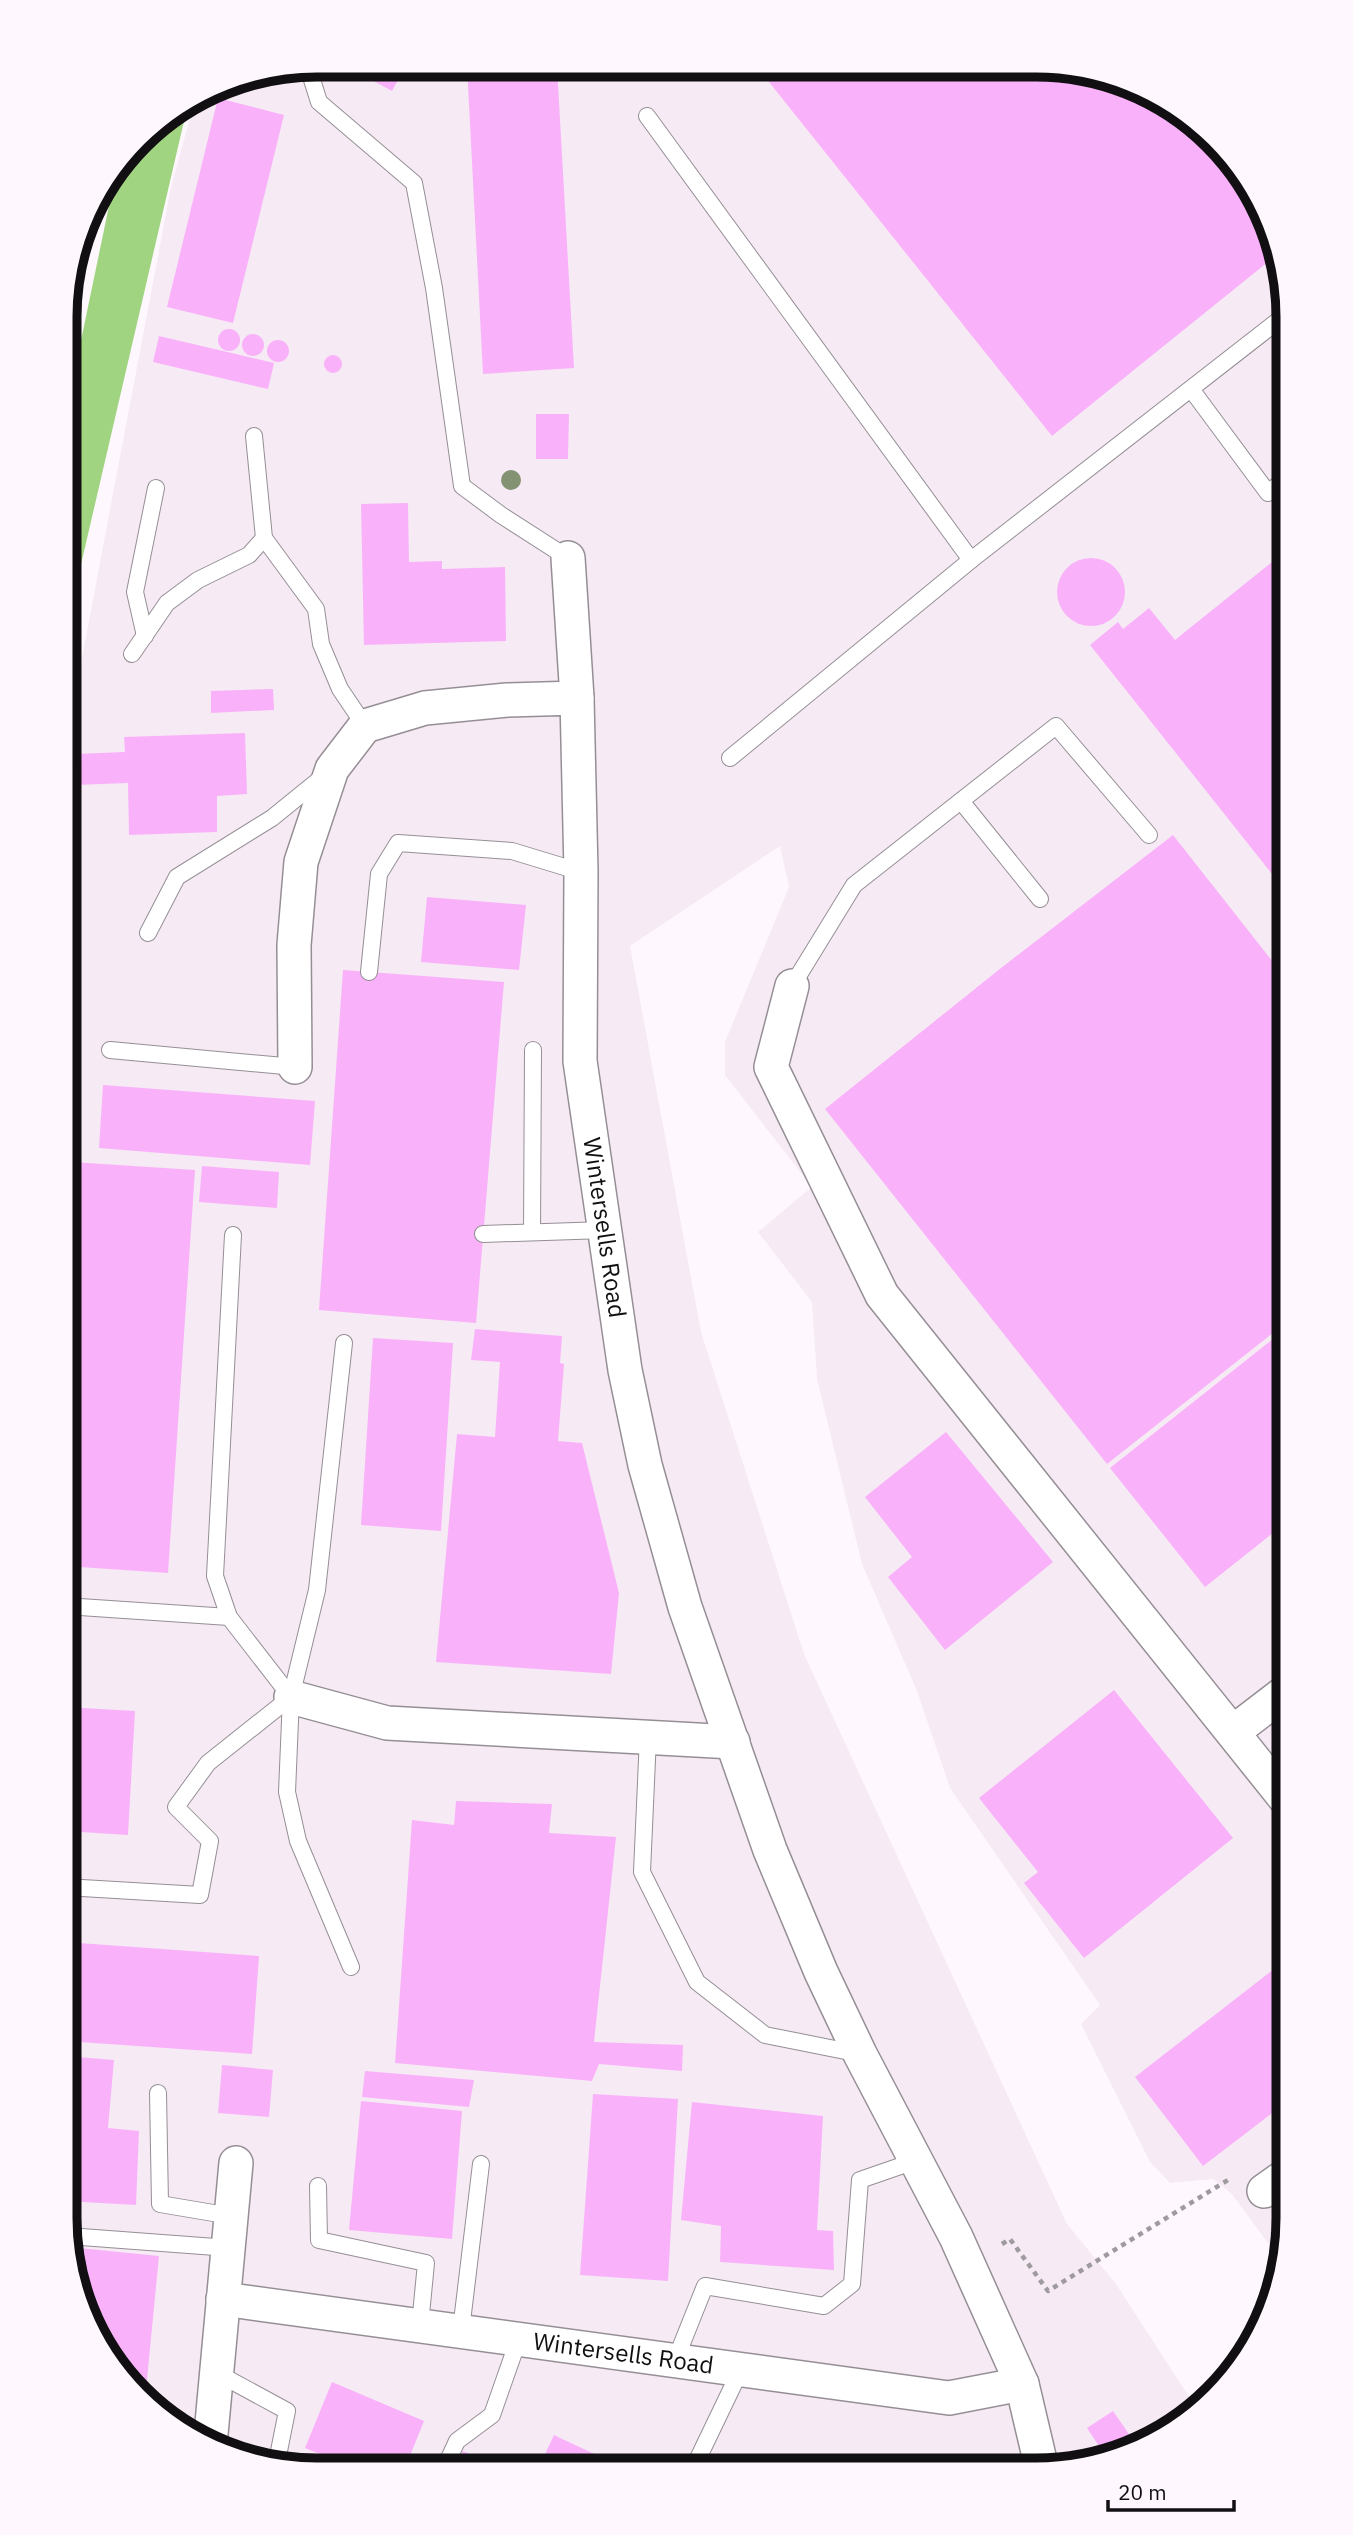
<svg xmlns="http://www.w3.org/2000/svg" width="1353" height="2535" font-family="'IBM Plex Sans',sans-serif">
<rect width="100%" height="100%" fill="#fef8fe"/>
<polygon fill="#f6eaf5" points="317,65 1085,70 1203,128 1275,236 1288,317 1286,2240 1271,2247 1231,2193 1213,2179 1170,2183 1150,2162 1081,2024 1100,2005 950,1788 917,1691 862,1564 817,1379 812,1302 758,1232 812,1187 725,1075 725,1042 789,887 780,846 630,946 701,1332 804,1654 1067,2224 1116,2284 1197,2409 1177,2428 1117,2457 1036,2470 284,2468 206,2444 151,2408 78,2299 65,2218 66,761 68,732 171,187 195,100 221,84"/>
<polygon fill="#a1d481" points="188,104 66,629 67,408 116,172 150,128"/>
<g fill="#f9b2f9">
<polygon points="344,65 406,65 392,91"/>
<polygon points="467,66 557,66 574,368 483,374"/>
<polygon points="757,67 1085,70 1203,128 1275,236 1278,254 1052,436"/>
<polygon points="218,98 284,115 233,323 167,307"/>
<circle cx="229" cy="340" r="11"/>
<circle cx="253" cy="345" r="11"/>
<polygon points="159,336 274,363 268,389 153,362"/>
<circle cx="278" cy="351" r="11"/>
<circle cx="333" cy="364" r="9"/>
<polygon points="536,414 569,414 568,459 536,459"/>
<polygon points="408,503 409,562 442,561 442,569 505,567 506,641 364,645 361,504"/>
<polygon points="1288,549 1288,894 1090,645 1118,622 1123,629 1149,608 1175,640"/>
<circle cx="1091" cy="592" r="34"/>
<polygon points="273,689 274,710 211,713 211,691"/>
<polygon points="245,733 247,794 217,796 217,832 129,835 128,783 75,785 75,754 125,752 124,737"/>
<polygon points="1173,835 1288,981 1288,1321 1107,1464 825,1109 1001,968"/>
<polygon points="427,897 526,905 519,970 421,962"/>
<polygon points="343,970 504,982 476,1323 319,1310"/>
<polygon points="103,1085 315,1101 310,1165 99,1148"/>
<polygon points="72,1162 195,1170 168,1573 65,1566 66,1249"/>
<polygon points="202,1166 279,1172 277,1208 199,1202"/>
<polygon points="1288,1327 1288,1521 1205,1587 1110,1468"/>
<polygon points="475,1329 562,1336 560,1363 564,1364 558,1441 582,1443 619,1593 611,1674 436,1662 457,1434 495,1437 500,1362 471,1360"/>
<polygon points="373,1338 453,1343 441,1531 361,1525"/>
<polygon points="946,1432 1053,1562 945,1650 888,1577 912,1557 865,1497"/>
<polygon points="1114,1690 1233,1838 1084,1958 1024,1883 1038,1872 979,1798"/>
<polygon points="65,1707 135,1711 128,1835 65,1831"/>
<polygon points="456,1801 552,1804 549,1833 616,1837 594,2042 683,2045 682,2071 599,2064 592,2081 395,2063 412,1820 454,1825"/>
<polygon points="65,1942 259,1956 252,2054 65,2041"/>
<polygon points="1288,1958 1288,2101 1203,2166 1135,2077"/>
<polygon points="65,2056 114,2060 108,2128 139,2131 136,2205 65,2201"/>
<polygon points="222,2065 273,2070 269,2117 218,2113"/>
<polygon points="365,2071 474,2080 469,2107 362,2097"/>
<polygon points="593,2094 678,2099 668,2281 580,2275"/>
<polygon points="361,2101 462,2111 452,2239 349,2230"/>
<polygon points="692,2102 823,2116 817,2230 833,2231 834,2270 720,2262 721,2226 681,2220"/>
<polygon points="69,2247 159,2256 145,2400 78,2299"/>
<polygon points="332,2382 424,2421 405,2468 353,2468 305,2448"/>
<polygon points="1113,2411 1138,2447 1117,2457 1073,2464 1099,2446 1087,2428"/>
<polygon points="554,2435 560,2438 627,2469 538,2469"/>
<polygon points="463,2451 500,2469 455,2469"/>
</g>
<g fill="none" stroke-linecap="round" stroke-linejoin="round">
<g stroke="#958f95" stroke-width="18">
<g id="lane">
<polyline points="308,67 319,102 414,183 434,288 462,486 501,515 568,558"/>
<polyline points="647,116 971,560 1288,313"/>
<polyline points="1191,389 1268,493 1288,477"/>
<polyline points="254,436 264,538 316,609 321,644 340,689 365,726"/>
<polyline points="145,636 135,592 156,488"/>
<polyline points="132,654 167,603 198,580 249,555 264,538"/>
<polyline points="730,758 971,560"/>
<polyline points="961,801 1040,899"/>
<polyline points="148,933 177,877 272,818 325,775"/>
<polyline points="369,972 379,874 398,843 512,851 581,872"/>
<polyline points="792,986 854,885 1056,726 1149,835"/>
<polyline points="110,1050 295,1067"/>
<polyline points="532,1232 533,1050"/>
<polyline points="483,1234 605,1230"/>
<polyline points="233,1235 215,1576 229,1617 291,1697"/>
<polyline points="344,1343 317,1590 291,1697 287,1792 298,1841 351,1967"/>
<polyline points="65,1606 229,1617"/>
<polyline points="648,1737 642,1872 697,1982 765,2035 860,2054"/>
<polyline points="65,1887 200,1895 210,1841 176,1807 208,1763 291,1697"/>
<polyline points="158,2093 160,2204 231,2216"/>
<polyline points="318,2186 319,2240 426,2263 420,2325"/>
<polyline points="68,2236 229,2248"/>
<polyline points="461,2330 481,2164"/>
<polyline points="675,2361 705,2286 824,2306 852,2284 860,2180 915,2161"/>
<polyline points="217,2373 287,2411 276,2466"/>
<polyline points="444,2469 457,2441 492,2415 519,2338"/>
<polyline points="693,2469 741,2369"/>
</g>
</g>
<g stroke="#958f95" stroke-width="36">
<g id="street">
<polyline points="568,558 577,698"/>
<polyline points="792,986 771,1067 882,1295 1288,1802"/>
<path id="s1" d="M295,1067L294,945L301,862L332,769L365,726L425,708L507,700L577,698L581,872L580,1061L625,1370L645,1465L685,1607L770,1850L821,1972L860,2054L956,2237L1022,2384L1042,2469"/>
<polyline points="291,1697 387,1723 733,1742"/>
<polyline points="1233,1732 1288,1690"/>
<polyline points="1264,2191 1288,2174"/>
<path id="s2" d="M223,2299L949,2398L1022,2384"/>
<polyline points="211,2434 236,2163"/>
</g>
</g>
<g stroke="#9e9a9e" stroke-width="4.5" stroke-dasharray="5 5" stroke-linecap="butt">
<polyline points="1281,2224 1288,2235"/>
<polyline points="1002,2244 1010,2239 1048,2291 1228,2180"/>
</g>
<use href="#lane" stroke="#fff" stroke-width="16"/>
<use href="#street" stroke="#fff" stroke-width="33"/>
<polyline stroke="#646164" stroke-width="5" stroke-dasharray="9 9" stroke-linecap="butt" points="67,295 74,262"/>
</g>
<circle fill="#849274" cx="511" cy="480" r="10"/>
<g text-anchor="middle" stroke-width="5" stroke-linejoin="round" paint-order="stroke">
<g font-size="24" fill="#110f11" stroke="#fef8fe">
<text dy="8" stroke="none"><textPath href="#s1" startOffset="1104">Wintersells Road</textPath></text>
<text dy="8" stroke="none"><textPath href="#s2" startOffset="404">Wintersells Road</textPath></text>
</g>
</g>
<path d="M0 0H1353V2535H0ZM317 77H1036A240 240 0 0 1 1276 317V2218A240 240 0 0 1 1036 2458H317A240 240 0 0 1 77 2218V317A240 240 0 0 1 317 77Z" fill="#fef8fe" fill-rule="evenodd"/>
<path fill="none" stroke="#110f11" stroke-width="9" d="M317 77H1036A240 240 0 0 1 1276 317V2218A240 240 0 0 1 1036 2458H317A240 240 0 0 1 77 2218V317A240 240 0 0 1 317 77Z"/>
<path d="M1108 2500v10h126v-10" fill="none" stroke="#110f11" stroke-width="3.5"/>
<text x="1118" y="2500" font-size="21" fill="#110f11" stroke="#fef8fe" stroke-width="5" paint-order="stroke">20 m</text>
</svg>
